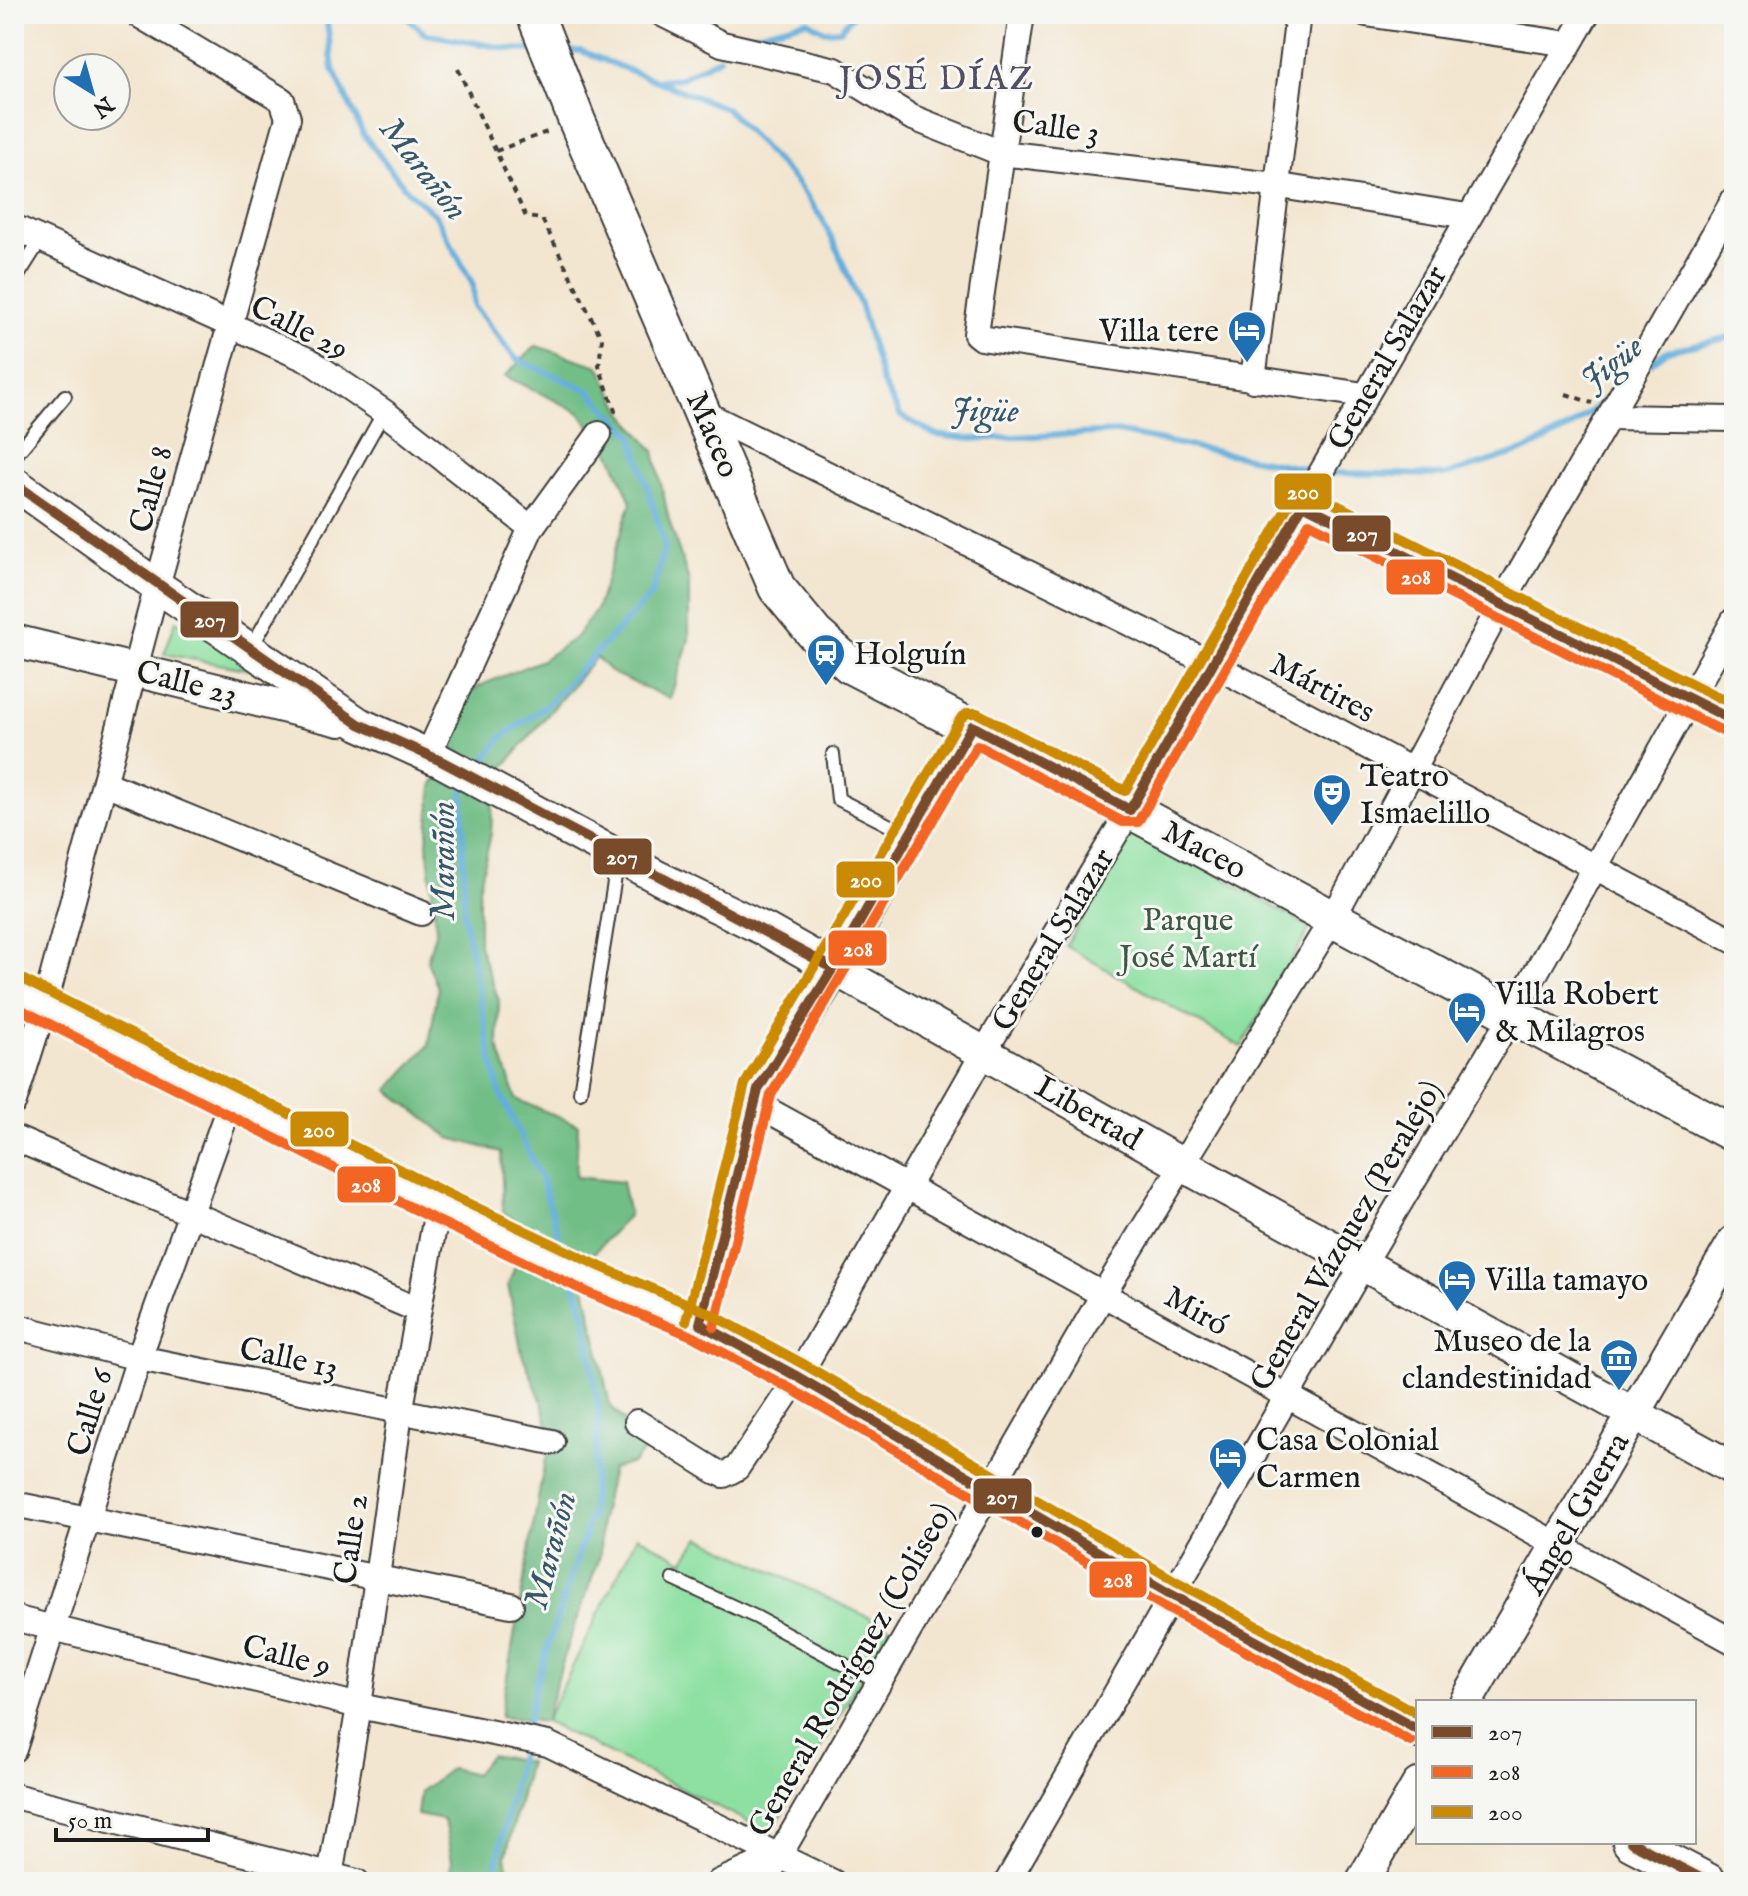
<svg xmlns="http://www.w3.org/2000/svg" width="1748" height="1896" font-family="'IM FELL English',serif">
<rect width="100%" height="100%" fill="#f6f6f2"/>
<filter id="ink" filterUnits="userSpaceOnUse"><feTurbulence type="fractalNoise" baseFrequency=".0125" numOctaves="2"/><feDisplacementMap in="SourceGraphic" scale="16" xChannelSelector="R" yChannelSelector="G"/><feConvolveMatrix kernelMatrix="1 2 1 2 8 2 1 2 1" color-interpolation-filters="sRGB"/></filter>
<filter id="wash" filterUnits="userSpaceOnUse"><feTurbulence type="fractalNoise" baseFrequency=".006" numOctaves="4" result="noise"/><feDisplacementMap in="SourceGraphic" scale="32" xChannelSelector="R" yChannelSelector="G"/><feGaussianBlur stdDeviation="1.8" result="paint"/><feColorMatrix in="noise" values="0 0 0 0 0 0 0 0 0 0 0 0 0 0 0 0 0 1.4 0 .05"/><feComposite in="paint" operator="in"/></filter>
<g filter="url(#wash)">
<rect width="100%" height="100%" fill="#f3e6d0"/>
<g fill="#8de0a1" stroke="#547e5e" stroke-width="2">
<polygon points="176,621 273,674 164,654"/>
<polygon points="1135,827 1310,928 1241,1047 1066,946"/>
<polygon points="637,1536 683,1561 700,1537 891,1628 771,1833 545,1722"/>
</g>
<g fill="#72be87" stroke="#476d52" stroke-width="2">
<polygon points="536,346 599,366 623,413 654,451 669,520 689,581 689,640 670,699 612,673 596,657 494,779 491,833 479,889 479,945 499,1001 498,1046 516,1099 578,1125 576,1177 622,1182 629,1215 592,1255 534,1234 503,1211 501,1152 450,1138 388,1090 429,1045 438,988 427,961 436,929 427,843 432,786 453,753 452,730 459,704 479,686 542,660 576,637 597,608 631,502 611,455 579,412 505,376"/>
<polygon points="516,1264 585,1286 610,1405 648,1447 633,1463 612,1469 601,1520 600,1556 568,1644 545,1722 500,1717 544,1465 552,1442 542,1402 522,1354 508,1285"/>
<polygon points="490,1755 529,1762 506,1856 510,1882 447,1882 452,1861 444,1820 417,1815 420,1792 451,1768 475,1774"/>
</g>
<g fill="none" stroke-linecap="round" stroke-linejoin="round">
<g stroke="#63aedc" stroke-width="6">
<polyline points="326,14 333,69 363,134 405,188 436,216 473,285 474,306 516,359 588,390 632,435 665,546 652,594 545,707 502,737 478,770"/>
<polyline points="403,14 425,34 510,49 538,50"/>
<polyline points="744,37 807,21 825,31 840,30 854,14"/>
<polyline points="561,51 581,51 727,109 796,182 821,217 836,247 860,304 883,384 901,416 936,435 972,439 1117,432 1316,471"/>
<polyline points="661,80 681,78 720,58"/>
<polyline points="1651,363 1667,351 1734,336"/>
<polyline points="1327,473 1445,475 1526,450 1572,426 1611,395"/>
<polyline points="467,785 463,791 464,915 488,1040 498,1088 541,1178 564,1252"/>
<polyline points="525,1734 536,1683 591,1516 599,1414 585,1316 573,1278"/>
<polyline points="493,1882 522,1745"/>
</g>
</g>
</g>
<g filter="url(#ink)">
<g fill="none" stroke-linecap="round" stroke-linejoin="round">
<g stroke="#3c3a37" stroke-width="16">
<g id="lane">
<polyline points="14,282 40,241"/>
<polyline points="14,457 65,396"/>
<polyline points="251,648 384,412"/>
<polyline points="833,754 838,799 906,834"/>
<polyline points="580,1092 618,858"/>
<polyline points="673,1579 756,1617 879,1683"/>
</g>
</g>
<g stroke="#3c3a37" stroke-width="28">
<g id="street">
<polyline points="662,14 722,44 835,70 911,117 1001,153 1274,185 1467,216"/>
<polyline points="1022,14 976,334 981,338 1364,395"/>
<polyline points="1366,14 1569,44"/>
<polyline points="14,227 310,361 384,412 531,528"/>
<polyline points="1253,380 1298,14"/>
<polyline points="706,414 1212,664 1734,941"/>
<polyline points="1609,417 1734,419"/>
<polyline points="1303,504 1587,14"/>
<polyline points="428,755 531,528 599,434"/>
<polyline points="105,783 421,913"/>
<polyline points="14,1102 45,1004 157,586 288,118 282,100 137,14"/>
<polyline points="755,1103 1734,1642"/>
<polyline points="14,1138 418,1310"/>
<polyline points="14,1326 139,1358 552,1442"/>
<polyline points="637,1422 715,1471 724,1475 737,1468 798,1377 984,1052 1130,810"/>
<polyline points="14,1504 511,1605"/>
<polyline points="14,1618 359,1706 548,1744 833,1882"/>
<polyline points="14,1749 139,1358 232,1098"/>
<polyline points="14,1796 357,1882"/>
<polyline points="329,1882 359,1706 400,1413 438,1205"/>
<polyline points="719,1882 779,1855"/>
<polyline points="764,1882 1104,1293 1333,918 1502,603 1734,199"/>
<polyline points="1007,1882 1364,1263 1512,1015 1734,620"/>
</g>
</g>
<g stroke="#3c3a37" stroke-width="36">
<g id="secondary">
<polyline points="14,483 157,586 359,724 441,761 659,878 766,930 1181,1164 1734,1469"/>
<polyline points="14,641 340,720"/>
<polyline points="1130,810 1303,504 1734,721"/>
<path d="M14,990C244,1099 465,1225 700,1324"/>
<polyline points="1466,1702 1734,1242"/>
<polyline points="1362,1882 1418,1785"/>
</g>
</g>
<g stroke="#3c3a37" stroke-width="40">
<g id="primary">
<polyline points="535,14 577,121 777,588 815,634 850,665 1130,810 1734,1134"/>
<polyline points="972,726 833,968 758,1090 700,1324 798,1377 1172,1595 1418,1730"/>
<polyline points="1631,1842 1708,1882"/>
</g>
</g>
<g stroke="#3c3a37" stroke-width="4" stroke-dasharray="6 6" stroke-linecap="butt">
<polyline points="458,69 526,217 542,219 602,339 599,366 615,411 612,416"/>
<polyline points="496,151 552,130"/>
<polyline points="1566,394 1592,403"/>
</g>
<use href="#lane" stroke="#fff" stroke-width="12"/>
<use href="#street" stroke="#fff" stroke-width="24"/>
<use href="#secondary" stroke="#fff" stroke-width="32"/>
<use href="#primary" stroke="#fff" stroke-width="36"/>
<g stroke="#f6f6f2" stroke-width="16">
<g id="bus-1">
<polyline points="14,483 359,724 441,761 833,968"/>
<polyline points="1418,1730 1172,1595 798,1377 700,1324 758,1090 833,968 972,726 1130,810 1303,504 1734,721"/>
<polyline points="1631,1842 1708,1882"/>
</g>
</g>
<g stroke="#f6f6f2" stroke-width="16">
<g id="bus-2">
<polyline points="14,1006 432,1218 589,1293 694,1337 791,1389 1165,1607 1411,1742"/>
<polyline points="714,1327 771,1095 977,745 1123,822 1138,822 1309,523 1728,734"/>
</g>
</g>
<g stroke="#f6f6f2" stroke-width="16">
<g id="bus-3">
<polyline points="20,978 444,1192 601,1267 707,1312 805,1365 1179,1583 1418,1714"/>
<polyline points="686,1321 745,1084 961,718 968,713 977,713 1125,791 1296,492 1309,491 1734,705"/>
</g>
</g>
<use href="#bus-1" stroke="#7a4b2a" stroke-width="10"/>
<use href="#bus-2" stroke="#f26522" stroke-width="10"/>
<use href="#bus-3" stroke="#cb8a06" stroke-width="10"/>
</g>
</g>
<defs>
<g id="hotel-pin" transform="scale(2)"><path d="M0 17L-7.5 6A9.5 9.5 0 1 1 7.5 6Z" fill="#1f6fb2" stroke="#f6f6f2"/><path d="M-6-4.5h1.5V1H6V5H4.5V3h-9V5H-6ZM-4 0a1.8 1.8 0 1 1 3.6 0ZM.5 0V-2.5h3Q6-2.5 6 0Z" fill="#fff"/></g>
<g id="station-pin" transform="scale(2)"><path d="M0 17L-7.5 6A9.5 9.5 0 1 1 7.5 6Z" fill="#1f6fb2" stroke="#f6f6f2"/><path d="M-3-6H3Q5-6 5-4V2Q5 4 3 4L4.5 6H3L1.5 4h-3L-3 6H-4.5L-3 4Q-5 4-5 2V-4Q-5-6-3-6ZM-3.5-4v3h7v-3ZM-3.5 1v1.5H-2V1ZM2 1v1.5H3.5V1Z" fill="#fff"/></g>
<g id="theatre-pin" transform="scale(2)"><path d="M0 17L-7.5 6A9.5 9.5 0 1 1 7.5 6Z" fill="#1f6fb2" stroke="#f6f6f2"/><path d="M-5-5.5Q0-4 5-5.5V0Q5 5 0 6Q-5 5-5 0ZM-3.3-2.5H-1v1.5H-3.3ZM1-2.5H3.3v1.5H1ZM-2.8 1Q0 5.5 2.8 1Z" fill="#fff"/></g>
<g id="museum-pin" transform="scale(2)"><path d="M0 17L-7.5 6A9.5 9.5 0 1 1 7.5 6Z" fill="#1f6fb2" stroke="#f6f6f2"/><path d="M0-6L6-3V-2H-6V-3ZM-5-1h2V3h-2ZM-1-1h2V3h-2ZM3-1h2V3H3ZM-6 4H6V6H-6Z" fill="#fff"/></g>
</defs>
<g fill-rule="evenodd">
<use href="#hotel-pin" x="1247" y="330"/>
<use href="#station-pin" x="826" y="653"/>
<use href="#theatre-pin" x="1332" y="793"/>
<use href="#hotel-pin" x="1467" y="1011"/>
<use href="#hotel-pin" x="1457" y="1279"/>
<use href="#museum-pin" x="1619" y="1358"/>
<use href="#hotel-pin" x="1228" y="1457"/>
</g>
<circle fill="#1c1c1c" stroke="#f6f6f2" stroke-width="3" cx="1037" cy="1532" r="7"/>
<g text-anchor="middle" stroke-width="6" stroke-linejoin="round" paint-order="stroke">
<g font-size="32" fill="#1c1c1c" stroke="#f6f6f2">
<text transform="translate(1056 126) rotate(8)" y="11">Calle 3</text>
<text transform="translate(300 327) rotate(27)" y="11">Calle 29</text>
<text transform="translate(1386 357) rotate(-60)" y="11">General Salazar</text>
<text transform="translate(714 434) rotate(67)" y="11">Maceo</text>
<text transform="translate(150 489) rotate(-75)" y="11">Calle 8</text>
<text transform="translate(187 682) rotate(14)" y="11">Calle 23</text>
<text transform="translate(1323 687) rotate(28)" y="11">Mártires</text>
<text transform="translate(1205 849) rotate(28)" y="11">Maceo</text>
<text transform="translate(1052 939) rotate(-59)" y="11">General Salazar</text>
<text transform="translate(1089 1112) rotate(30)" y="11">Libertad</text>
<text transform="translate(1345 1235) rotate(-60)" y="11">General Vázquez (Peralejo)</text>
<text transform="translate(1197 1310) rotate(30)" y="11">Miró</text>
<text transform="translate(289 1357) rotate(12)" y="11">Calle 13</text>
<text transform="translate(89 1412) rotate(-73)" y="11">Calle 6</text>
<text transform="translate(1575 1513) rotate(-60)" y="11">Ángel Guerra</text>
<text transform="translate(350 1539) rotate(-82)" y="11">Calle 2</text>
<text transform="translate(287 1655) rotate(14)" y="11">Calle 9</text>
<text transform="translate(850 1669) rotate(-60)" y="11">General Rodríguez (Coliseo)</text>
</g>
<g font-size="32" fill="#1c1c1c" stroke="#f6f6f2" text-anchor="start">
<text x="1219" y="341" text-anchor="end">Villa tere</text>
<text x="854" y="664">Holguín</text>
<text x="1360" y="786">Teatro<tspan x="1360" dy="37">Ismaelillo</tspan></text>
<text x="1495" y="1004">Villa Robert<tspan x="1495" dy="37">&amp; Milagros</tspan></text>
<text x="1485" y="1290">Villa tamayo</text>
<text x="1591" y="1351" text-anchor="end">Museo de la<tspan x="1591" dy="37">clandestinidad</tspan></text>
<text x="1256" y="1450">Casa Colonial<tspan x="1256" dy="37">Carmen</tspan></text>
</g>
<g font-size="32" fill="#3e5744" stroke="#f6f6f2">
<text x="1188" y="930">Parque<tspan x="1188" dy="37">José Martí</tspan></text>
</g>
<g font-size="34" letter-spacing="2" fill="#524d62" stroke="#f6f6f2">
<text x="937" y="89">JOSÉ DÍAZ</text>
</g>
<g font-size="34" font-style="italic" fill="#385669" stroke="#f6f6f2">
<text transform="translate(425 168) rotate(52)" y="12">Marañón</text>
<text transform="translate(1611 362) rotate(-38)" y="12">Jigüe</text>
<text transform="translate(985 409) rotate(1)" y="12">Jigüe</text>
<text transform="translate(442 861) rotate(-90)" y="12">Marañón</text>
<text transform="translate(549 1550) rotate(-75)" y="12">Marañón</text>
</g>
</g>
<g stroke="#f6f6f2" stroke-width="3">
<rect x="1273" y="472" width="60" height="39" rx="8" fill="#cb8a06"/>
<rect x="1331" y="514" width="61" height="39" rx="8" fill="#7a4b2a"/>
<rect x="1385" y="558" width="61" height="38" rx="8" fill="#f26522"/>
<rect x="179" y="600" width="61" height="39" rx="8" fill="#7a4b2a"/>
<rect x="592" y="837" width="61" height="39" rx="8" fill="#7a4b2a"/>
<rect x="835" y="860" width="61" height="39" rx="8" fill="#cb8a06"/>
<rect x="827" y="929" width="61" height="38" rx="8" fill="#f26522"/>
<rect x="289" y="1110" width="61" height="38" rx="8" fill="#cb8a06"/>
<rect x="336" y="1165" width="61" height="39" rx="8" fill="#f26522"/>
<rect x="972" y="1477" width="61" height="38" rx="8" fill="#7a4b2a"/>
<rect x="1088" y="1560" width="60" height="39" rx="8" fill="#f26522"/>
</g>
<g font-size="22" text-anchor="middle" font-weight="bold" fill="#fff">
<text x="1303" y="499">200</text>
<text x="1362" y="541">207</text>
<text x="1416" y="584">208</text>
<text x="210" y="627">207</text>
<text x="622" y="864">207</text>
<text x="866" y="887">200</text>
<text x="858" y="956">208</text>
<text x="319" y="1137">200</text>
<text x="366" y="1192">208</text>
<text x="1002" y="1504">207</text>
<text x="1118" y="1587">208</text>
</g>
<rect width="1748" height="1896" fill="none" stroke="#f6f6f2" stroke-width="48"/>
<rect x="1416" y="1700" width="280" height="144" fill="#f6f6f2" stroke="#9f9f9c" stroke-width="2"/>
<rect x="1432" y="1726" width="40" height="12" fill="#7a4b2a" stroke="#9f9f9c" stroke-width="2"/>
<text x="1488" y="1740" font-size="24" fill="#1c1c1c">207</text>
<rect x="1432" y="1766" width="40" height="12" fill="#f26522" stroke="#9f9f9c" stroke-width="2"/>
<text x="1488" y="1780" font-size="24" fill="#1c1c1c">208</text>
<rect x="1432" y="1806" width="40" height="12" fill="#cb8a06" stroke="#9f9f9c" stroke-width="2"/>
<text x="1488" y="1820" font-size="24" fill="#1c1c1c">200</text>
<g transform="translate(92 92) rotate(143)"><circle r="38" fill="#f6f6f2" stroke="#9f9f9c" stroke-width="2"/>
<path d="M0-6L14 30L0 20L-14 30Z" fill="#1f6fb2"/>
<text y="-12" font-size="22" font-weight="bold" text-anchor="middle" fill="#1c1c1c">N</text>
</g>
<path d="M56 1828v12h152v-12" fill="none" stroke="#1c1c1c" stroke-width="4"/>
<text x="68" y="1828" font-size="24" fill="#1c1c1c" stroke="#f6f6f2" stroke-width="6" paint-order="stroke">50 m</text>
</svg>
